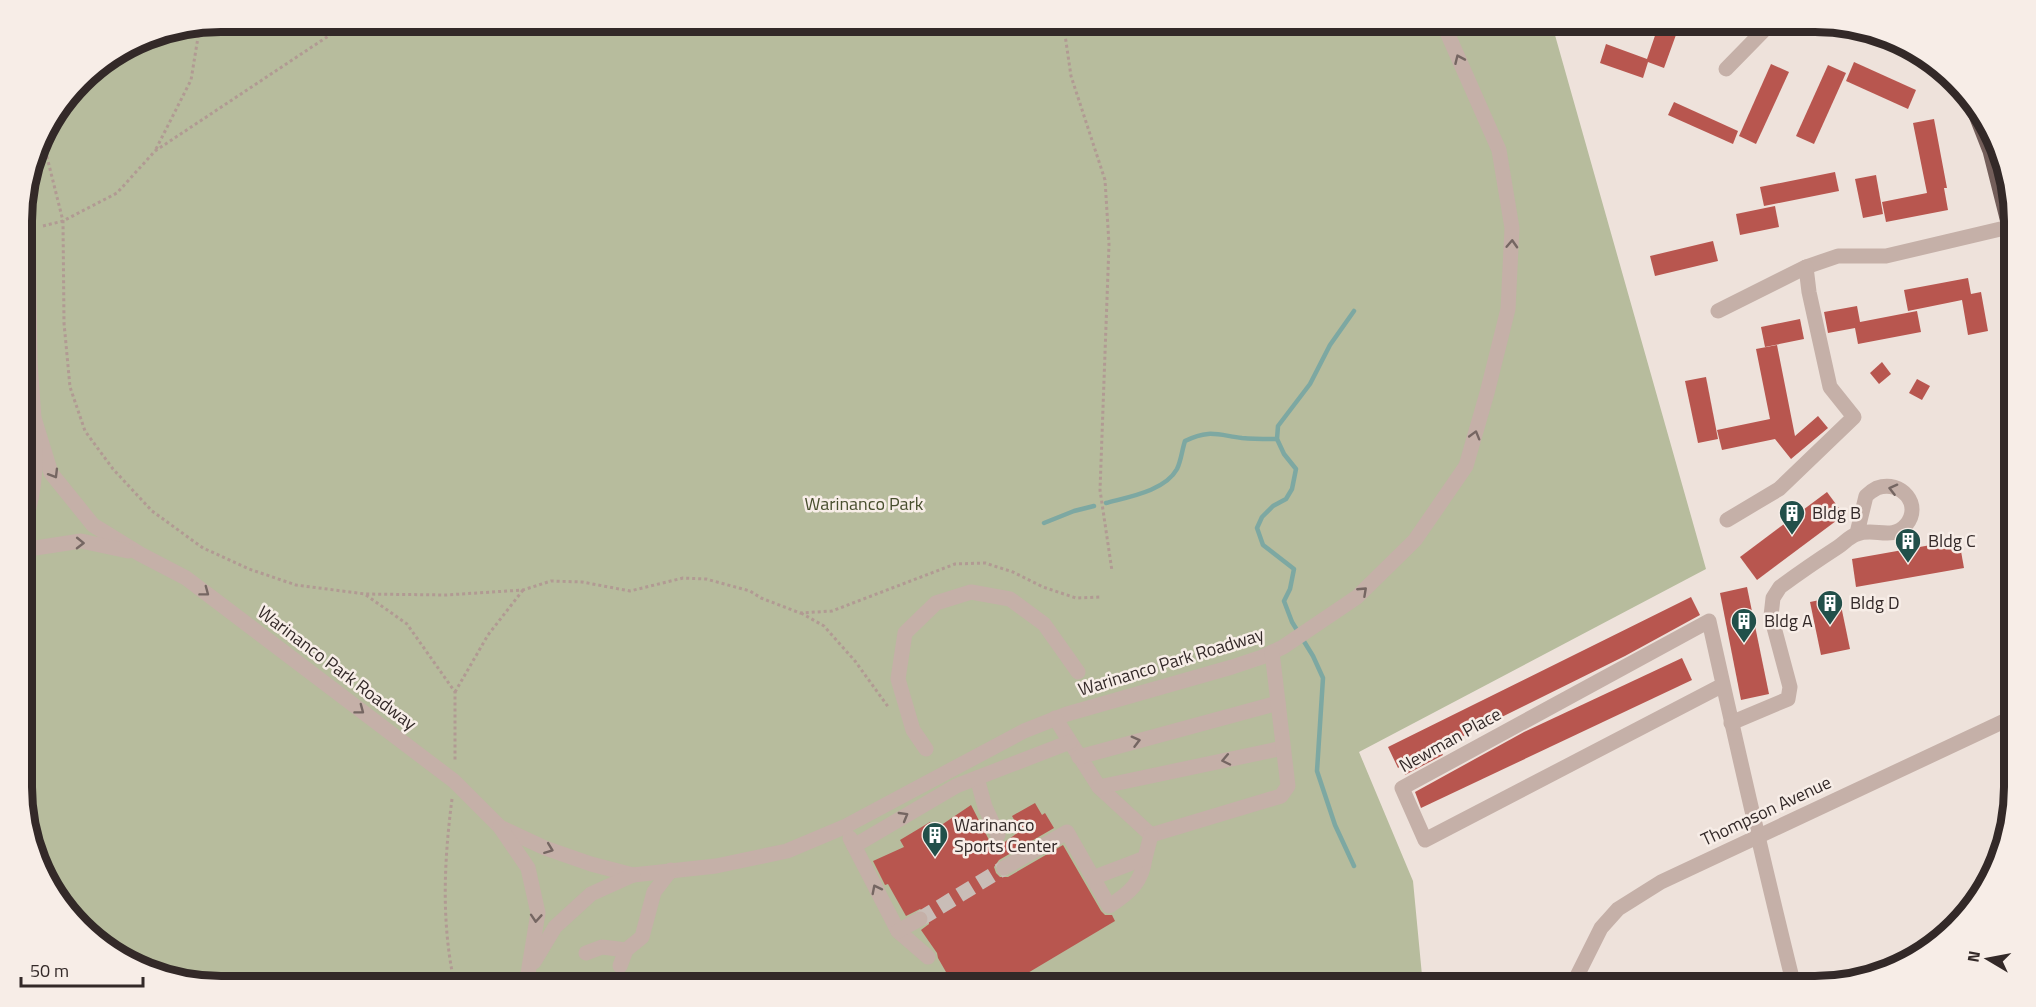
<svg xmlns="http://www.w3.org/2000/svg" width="2036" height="1007" font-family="'Titillium Web',sans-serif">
<rect width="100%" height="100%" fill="#eee2db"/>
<polygon fill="#b7bc9d" points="220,21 1551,21 1706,569 1359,752 1413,881 1423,986 220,986 132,966 62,908 23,813 21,207 41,132 89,71 144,36"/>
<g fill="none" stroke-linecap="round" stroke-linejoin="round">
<g stroke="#7da8a2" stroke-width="4.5">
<polyline points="1354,311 1330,345 1310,384 1278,426 1277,439 1284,454 1296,469 1292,489 1286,499 1273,506 1262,517 1257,528 1263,545 1294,569 1290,589 1284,601 1292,622 1313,656 1323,678 1317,771 1335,825 1354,866"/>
<polyline points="2005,424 2014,423"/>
<path d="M1106,503C1128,497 1165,491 1177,469C1181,461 1182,450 1185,441C1209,429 1218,435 1242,438C1254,439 1266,439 1277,439"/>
<polyline points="1044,523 1074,511 1094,506"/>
</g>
</g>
<g fill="#b8564f">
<polygon points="1660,21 1681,21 1664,68 1648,62 1643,78 1600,63 1606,44 1647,59"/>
<polygon points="1854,62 1916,90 1908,109 1846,81"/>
<polygon points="1771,64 1789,72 1756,144 1739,136"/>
<polygon points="1828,65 1846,73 1814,144 1796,136"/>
<polygon points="1674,102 1738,131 1733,144 1668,115"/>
<polygon points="1934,119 1947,188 1944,188 1948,210 1886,222 1882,202 1927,193 1913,123"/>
<polygon points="1835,172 1839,191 1764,206 1760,187"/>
<polygon points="1876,175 1883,214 1863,218 1855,179"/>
<polygon points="1775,206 1779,227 1740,235 1736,214"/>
<polygon points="1713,241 1718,261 1655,276 1650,256"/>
<polygon points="1968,278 1971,294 1981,292 1988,331 1968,335 1962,300 1908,311 1904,290"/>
<polygon points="1857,306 1860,322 1917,311 1921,332 1858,344 1855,328 1828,333 1824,312"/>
<polygon points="1800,319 1804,339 1765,347 1761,327"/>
<polygon points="1777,345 1795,436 1818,416 1828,428 1791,459 1775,439 1722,450 1717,430 1770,419 1756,349"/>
<polygon points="1882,362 1891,374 1879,384 1870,373"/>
<polygon points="1706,377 1718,439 1698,443 1685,381"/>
<polygon points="1917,379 1930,386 1922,400 1909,393"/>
<polygon points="1827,492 1844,515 1757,580 1740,557"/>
<polygon points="1959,540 1964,568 1856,587 1852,559"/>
<polygon points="1747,587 1769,694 1741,700 1720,593"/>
<polygon points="1839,596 1850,649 1821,655 1810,602"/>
<polygon points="1691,597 1700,615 1625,656 1439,748 1443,755 1405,775 1401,766 1398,768 1388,747"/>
<polygon points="1682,658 1692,680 1421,808 1415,792 1524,732"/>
<polygon points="1035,803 1042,815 1045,813 1054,828 999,860 994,867 996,873 1000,877 1008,877 1063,845 1101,911 1105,915 1112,915 1115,921 1006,986 954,986 938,958 937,953 921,930 929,924 928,914 920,909 906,916 888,884 885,885 873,861 904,847 900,840 930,822 934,830 971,805 989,840 995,846 1002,844 1020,831 1012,816"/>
</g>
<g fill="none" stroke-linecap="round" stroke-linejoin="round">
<polyline stroke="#c9bdb7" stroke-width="15" stroke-dasharray="15 8" stroke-linecap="butt" points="920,919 1004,868"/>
<g stroke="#b19a93" stroke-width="3" stroke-dasharray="3 3" stroke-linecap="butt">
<polyline points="1063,21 1071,76 1105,180 1109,244 1100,490 1112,571"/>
<polyline points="41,133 63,221 64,323 70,387 85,431 113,469 152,511 203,548 249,569 296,585 365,594 446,595 523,590 551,581 582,582 630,591 683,578 706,579 750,591 761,598 800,613 832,611 955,564 985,563 1013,572 1043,587 1076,598 1100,597"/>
<polyline points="156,149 191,80 200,25"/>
<polyline points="43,226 63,221 117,193 155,151 351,21"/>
<polyline points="366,595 407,624 455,692 455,762"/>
<polyline points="801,613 824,626 855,661 889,708"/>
<polyline points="455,692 488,635 523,590"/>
<path d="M452,799C444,861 441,924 455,986"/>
</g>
<g stroke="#c5b0a8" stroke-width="15">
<polyline points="1726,69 1773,21"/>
<polyline points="26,189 28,215 30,362 34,418 51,473 93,525 140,554 186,578 454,781 500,827 545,848 591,864 633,875 716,866 787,851 844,827 1024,731 1067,714 1232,667 1262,657 1283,647 1357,597 1415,540 1466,466 1487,393 1508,309 1512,228 1499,150 1442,21"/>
<polyline points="1718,311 1806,267 1838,256 1886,256 2009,227"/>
<polyline points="1727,520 1779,489 1854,417 1830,387 1809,292 1806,267"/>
<path d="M22,529C34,499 36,471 35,439"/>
<polyline points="22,550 81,541 128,551"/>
<path d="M1723,685L1425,840L1402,788L1709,621C1736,743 1764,865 1794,986"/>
<polyline points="1055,718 1099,787 1151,835"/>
<path d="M1731,723L1788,699L1790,687L1771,616L1773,598L1780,587C1799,573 1818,560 1838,547C1844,543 1850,536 1857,534C1874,527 1892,541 1906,525C1923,505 1901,479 1877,488C1873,490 1869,493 1866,496L1857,533"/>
<polyline points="926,749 913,730 898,679 905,633 936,603 971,592 1010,599 1044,624 1078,672"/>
<polyline points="1079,757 1278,703"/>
<polyline points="977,778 985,807 998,835"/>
<polyline points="1099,787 1283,748"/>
<polyline points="500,827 528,868 538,913 526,986"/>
<polyline points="1151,835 1281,796 1288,786 1272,652"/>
<polyline points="850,838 898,931 928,957"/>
<polyline points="854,846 956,786 1070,742"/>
<path d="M1004,868L1067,832L1109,906C1130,893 1142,882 1145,858"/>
<polyline points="1095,877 1145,858 1151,835"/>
<polyline points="898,931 920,919"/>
<polyline points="586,953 602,947 626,950"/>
<polyline points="534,962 555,927 591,894 633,875"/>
<polyline points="620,966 626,950 642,937 654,892 671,870"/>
<polyline points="1572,986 1601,928 1618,909 1661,882 2015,716"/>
</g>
<polyline stroke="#735e5a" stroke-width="15" points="1968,95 1990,151 2013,242"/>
</g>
<defs><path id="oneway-chevron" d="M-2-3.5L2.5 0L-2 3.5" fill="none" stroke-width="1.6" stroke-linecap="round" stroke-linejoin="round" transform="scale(1.5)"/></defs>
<g stroke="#756662">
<use href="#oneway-chevron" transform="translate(1459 59) rotate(-114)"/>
<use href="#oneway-chevron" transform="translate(1512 244) rotate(-87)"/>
<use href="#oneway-chevron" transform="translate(1475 435) rotate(-74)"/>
<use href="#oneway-chevron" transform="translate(54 474) rotate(59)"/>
<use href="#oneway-chevron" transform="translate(1893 489) rotate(-166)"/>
<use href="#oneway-chevron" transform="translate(80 543) rotate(1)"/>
<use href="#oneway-chevron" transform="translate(1363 591) rotate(-43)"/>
<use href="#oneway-chevron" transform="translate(205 592) rotate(37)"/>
<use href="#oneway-chevron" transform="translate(360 710) rotate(37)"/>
<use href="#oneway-chevron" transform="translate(1136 741) rotate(-15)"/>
<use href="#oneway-chevron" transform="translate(1226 760) rotate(168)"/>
<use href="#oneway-chevron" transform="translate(904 816) rotate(-30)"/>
<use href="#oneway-chevron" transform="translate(549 849) rotate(21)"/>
<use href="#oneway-chevron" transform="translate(876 889) rotate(-117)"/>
<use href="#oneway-chevron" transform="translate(536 918) rotate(94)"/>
</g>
<defs>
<g id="building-pin" transform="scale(1.35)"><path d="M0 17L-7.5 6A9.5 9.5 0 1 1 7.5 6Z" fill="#22504a" stroke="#f7ede7"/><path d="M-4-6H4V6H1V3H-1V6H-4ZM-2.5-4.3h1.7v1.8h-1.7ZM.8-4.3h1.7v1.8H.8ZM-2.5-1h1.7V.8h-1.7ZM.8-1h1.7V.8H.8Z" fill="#fff"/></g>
</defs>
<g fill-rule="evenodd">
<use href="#building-pin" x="1792" y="513"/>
<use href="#building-pin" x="1908" y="541"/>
<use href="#building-pin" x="1830" y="603"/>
<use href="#building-pin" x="1744" y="621"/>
<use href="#building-pin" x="935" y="835"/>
</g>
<g text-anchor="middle" stroke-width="5" stroke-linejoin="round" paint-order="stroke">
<g font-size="18" fill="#484e2e" stroke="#f7ede7">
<text x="864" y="510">Warinanco Park</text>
</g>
<g font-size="18" fill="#332928" stroke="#f7ede7" text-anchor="start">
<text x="1812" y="519">Bldg B</text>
<text x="1928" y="547">Bldg C</text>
<text x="1850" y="609">Bldg D</text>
<text x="1764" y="627">Bldg A</text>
<text x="954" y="831">Warinanco<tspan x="954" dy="21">Sports Center</tspan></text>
</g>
<g font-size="18" fill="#332928" stroke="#f7ede7">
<text transform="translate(1171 662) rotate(-17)" y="6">Warinanco Park Roadway</text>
<text transform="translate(337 668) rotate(37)" y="6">Warinanco Park Roadway</text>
<text transform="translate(1450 740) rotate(-29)" y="6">Newman Place</text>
<text transform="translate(1766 811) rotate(-25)" y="6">Thompson Avenue</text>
</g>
</g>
<path d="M0 0H2036V1007H0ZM221 32H1815A189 189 0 0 1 2004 221V787A189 189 0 0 1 1815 976H221A189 189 0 0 1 32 787V221A189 189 0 0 1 221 32Z" fill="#f7ede7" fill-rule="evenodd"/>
<path fill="none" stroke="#332928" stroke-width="8" d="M221 32H1815A189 189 0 0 1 2004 221V787A189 189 0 0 1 1815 976H221A189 189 0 0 1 32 787V221A189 189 0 0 1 221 32Z"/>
<g transform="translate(1988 959) rotate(280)" stroke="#f7ede7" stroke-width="4.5" paint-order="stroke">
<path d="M0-4.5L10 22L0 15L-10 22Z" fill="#332928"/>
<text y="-9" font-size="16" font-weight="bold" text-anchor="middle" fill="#332928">N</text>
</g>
<path d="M21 977v9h122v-9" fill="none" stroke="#332928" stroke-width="3"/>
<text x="30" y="977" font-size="18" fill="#332928" stroke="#f7ede7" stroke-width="4.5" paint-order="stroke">50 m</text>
</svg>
